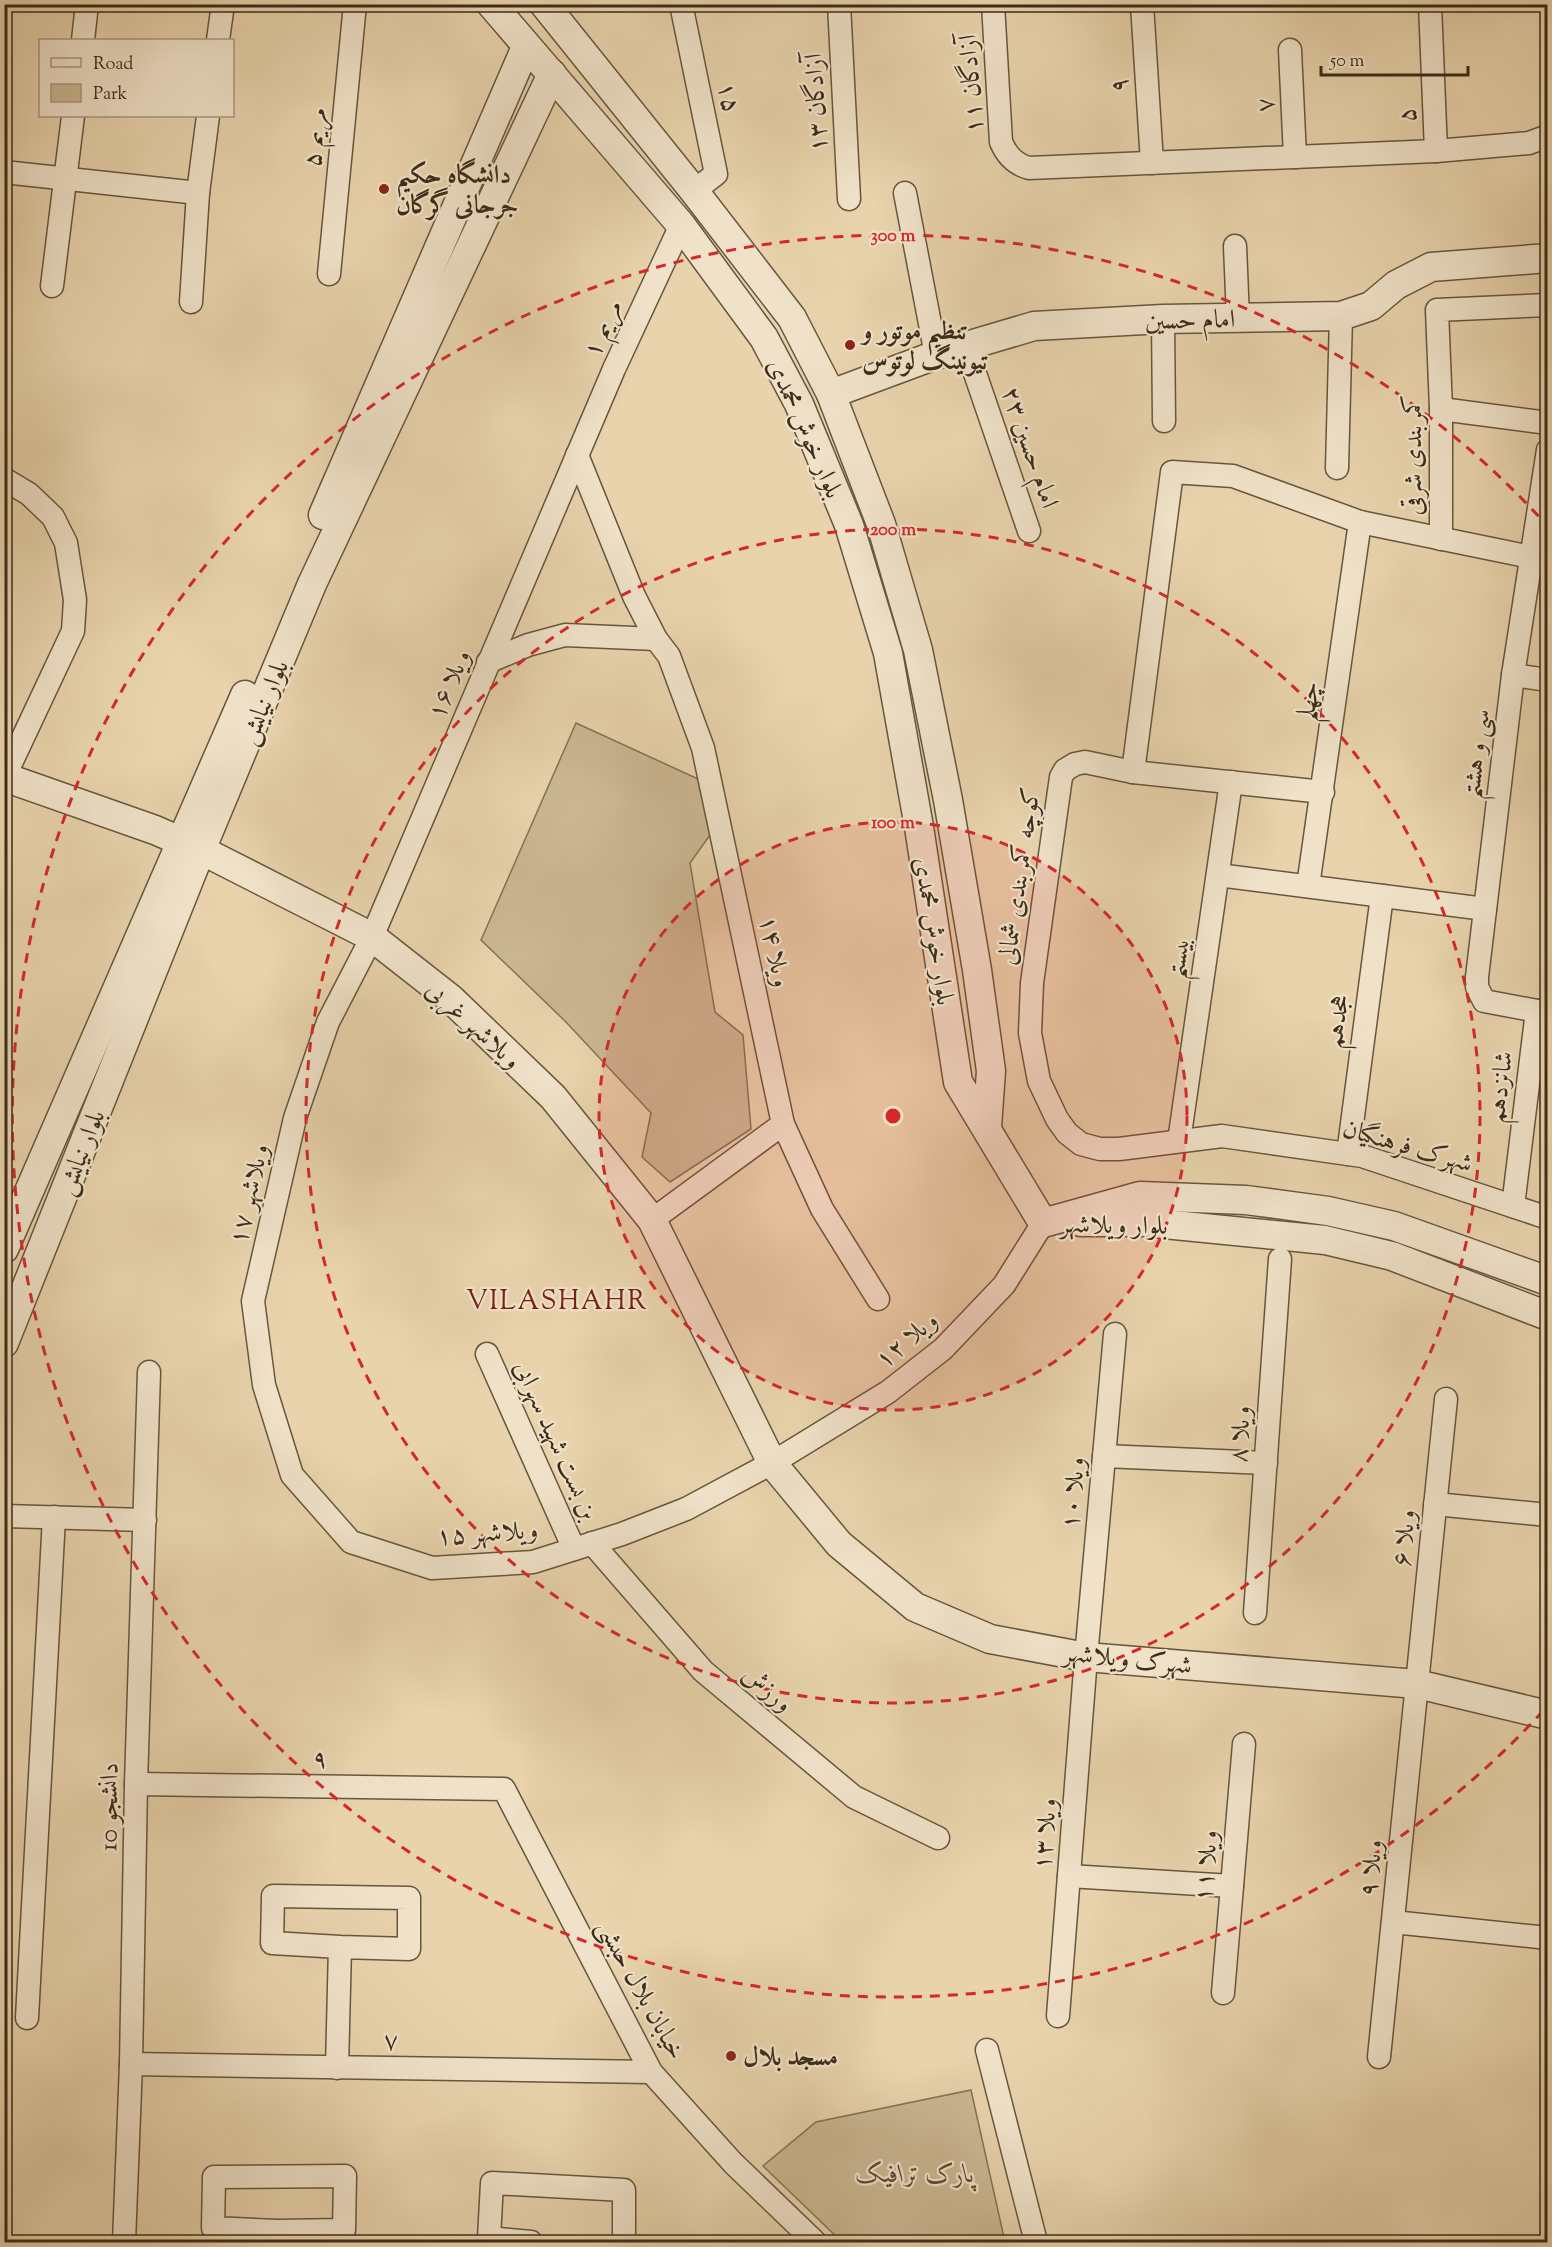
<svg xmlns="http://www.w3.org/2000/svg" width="1552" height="2247" font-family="'Sorts Mill Goudy',Amiri,serif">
<rect width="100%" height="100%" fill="#e8d3ac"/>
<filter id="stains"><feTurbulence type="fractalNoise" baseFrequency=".00333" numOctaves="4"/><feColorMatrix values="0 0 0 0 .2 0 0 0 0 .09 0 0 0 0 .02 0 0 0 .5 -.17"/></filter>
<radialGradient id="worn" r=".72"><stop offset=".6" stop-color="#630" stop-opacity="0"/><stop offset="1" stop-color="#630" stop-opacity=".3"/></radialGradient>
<g fill="#cbb793" stroke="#847256" stroke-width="1.5">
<polygon points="576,723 709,784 710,835 690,863 715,1012 743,1035 751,1129 670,1182 642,1157 651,1113 565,1021 481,940"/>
<polygon points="971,2090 1005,2242 842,2242 763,2166 816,2122"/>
</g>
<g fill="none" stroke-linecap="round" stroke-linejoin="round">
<g stroke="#67563e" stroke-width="25">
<g id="minor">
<polyline points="681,4 716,174 694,191"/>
<polyline points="839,4 849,199"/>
<path d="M993,4L1001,142C1007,156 1015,164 1029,168L1436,151L1529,143L1548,136"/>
<polyline points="1142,4 1152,163"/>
<polyline points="1430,4 1436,151"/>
<polyline points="83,40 87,4"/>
<polyline points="218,40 223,4"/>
<polyline points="1290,50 1295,157"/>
<polyline points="4,172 198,193"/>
<polyline points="905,193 936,355"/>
<polyline points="681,225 614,369 372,937 328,1022 295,1118 253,1301 264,1385 292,1475 351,1542 432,1568 533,1562 622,1534 686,1509 772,1463 888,1392 943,1349 1004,1285 1043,1223"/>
<polyline points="1235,246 1238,318"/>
<polyline points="329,274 355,4"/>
<polyline points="52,286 73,116"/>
<polyline points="191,302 198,193 208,116"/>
<polyline points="1163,319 1164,421"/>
<polyline points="966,347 1029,531"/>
<polyline points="1441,409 1548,423"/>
<polyline points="1548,450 1513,675 1477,977 1477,987 1484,1001 1548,1013"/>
<polyline points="577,455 634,596 656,639 669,656 703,748 783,1124 652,1220"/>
<polyline points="1337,468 1341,316"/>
<polyline points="4,479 29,494 53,517 66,543 75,600 73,631 4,778"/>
<polyline points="1441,539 1441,409 1437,310 1548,305"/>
<polyline points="488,662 528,645 565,635 656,639"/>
<polyline points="1513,675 1548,680"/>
<polyline points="1133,772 1172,472 1233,476 1360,522 1531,557"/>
<polyline points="1323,792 1133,772 1085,762 1075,764 1065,770 1061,777 1032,983 1030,1033 1039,1081 1057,1119 1067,1133 1081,1144 1100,1149 1119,1149 1222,1136 1362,1156 1548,1218"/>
<polyline points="1218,875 1485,909"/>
<polyline points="1308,886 1360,522"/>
<polyline points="783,1124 822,1209 878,1299"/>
<polyline points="1179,1141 1231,782"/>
<polyline points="1348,1154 1382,896"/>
<polyline points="1513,1206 1537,1011"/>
<polyline points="487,1354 574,1549"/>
<polyline points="1104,1456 1266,1463"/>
<polyline points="1435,1504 1548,1515"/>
<polyline points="4,1516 145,1520"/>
<polyline points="592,1543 703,1671 854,1797 938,1838"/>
<polyline points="1255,1613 1280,1259"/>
<polyline points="136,1784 504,1789 651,2072 733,2163 815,2242"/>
<polyline points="1069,1876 1232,1886"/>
<polyline points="1393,1922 1548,1938"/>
<polyline points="1223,1993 1244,1744"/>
<polyline points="1058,2016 1086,1657 1115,1334"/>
<polyline points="27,2018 54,1517"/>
<polyline points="987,2050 1036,2242"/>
<polyline points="1379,2057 1446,1399"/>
<polyline points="131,2064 651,2072"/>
<polyline points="337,2068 340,1947 409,1949 409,1898 273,1896 272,1943 340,1947"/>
<polygon points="345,2176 344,2230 278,2231 213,2228 214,2177"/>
<polyline points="124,2242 131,2064 136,1784 149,1372"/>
<polyline points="531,2242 489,2238 492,2183 624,2190 624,2242"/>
</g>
</g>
<g stroke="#67563e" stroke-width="31">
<g id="tertiary">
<polyline points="491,4 681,225 764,338 799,404 849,525 888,653 919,827 958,1082 1043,1223"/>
<polyline points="544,4 694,191 792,318 831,394 881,524 918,650 948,800 977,970 991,1071 987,1127"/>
<polyline points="831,394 936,355 1034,326 1163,319 1341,316 1371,306 1396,285 1431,267 1548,258"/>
<polyline points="323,515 526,47"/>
<polyline points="4,777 155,830 201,850 372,937 451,999 553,1097 652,1220 772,1463 839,1544 915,1607 990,1639 1086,1657 1417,1684 1548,1715"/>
<polyline points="1081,1222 1144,1222 1325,1240 1392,1256 1548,1316"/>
<polyline points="1043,1223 1140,1196 1246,1200 1328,1211 1394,1226 1548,1281"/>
<polyline points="4,1249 245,695"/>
<polyline points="4,1343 201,850 312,584 552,74"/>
</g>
</g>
<use href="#minor" stroke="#f0e2c9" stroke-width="22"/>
<use href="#tertiary" stroke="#f0e2c9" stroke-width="28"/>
</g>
<circle cx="893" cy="1116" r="294" fill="#d62828" fill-opacity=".12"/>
<g fill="none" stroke="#d62828" stroke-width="3" stroke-dasharray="10 8">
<circle cx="893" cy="1116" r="294"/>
<circle cx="893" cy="1116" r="587"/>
<path d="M1543 1711A881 881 0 1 1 1543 521"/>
</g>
<g fill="#8f2418" stroke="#f0e2c9" stroke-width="2">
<circle cx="384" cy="189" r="6"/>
<circle cx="850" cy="345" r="6"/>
<circle cx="731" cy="2056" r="6"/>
</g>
<g text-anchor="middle" stroke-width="4.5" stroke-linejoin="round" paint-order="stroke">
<g font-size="26" fill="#3c2c19" stroke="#f0e2c9">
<text transform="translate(970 84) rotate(-94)" y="9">آزادگان ۱۱</text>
<text transform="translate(1118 85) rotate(-93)" y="9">۹</text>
<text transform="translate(730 97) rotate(78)" y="9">۱۵</text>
<text transform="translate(815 103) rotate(-93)" y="9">آزادگان ۱۳</text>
<text transform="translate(1264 105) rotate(-93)" y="9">۷</text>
<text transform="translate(1406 115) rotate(-92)" y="9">۵</text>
<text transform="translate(314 137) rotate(-84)" y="9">۵ مریم</text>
<text transform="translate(1190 319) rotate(-1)" y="9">امام حسین</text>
<text transform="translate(602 328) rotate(-65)" y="9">۱ مریم</text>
<text transform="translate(806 428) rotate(66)" y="9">بلوار خوش محمدی</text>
<text transform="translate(1031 447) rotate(71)" y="9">امام حسین ۲۳</text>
<text transform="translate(1412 455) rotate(-90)" y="9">کمربندی شرقی</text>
<text transform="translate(448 684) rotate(-67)" y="9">۱۶ ویلا</text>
<text transform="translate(1307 701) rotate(-82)" y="9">چهلم</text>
<text transform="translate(263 702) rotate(-67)" y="9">بلوار نیایش</text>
<text transform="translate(1475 754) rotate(-83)" y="9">سی و هشتم</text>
<text transform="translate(1018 876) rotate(-82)" y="9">کوچه کمربندی شمالی</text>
<text transform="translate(935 931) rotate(81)" y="9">بلوار خوش محمدی</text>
<text transform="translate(776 951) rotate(78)" y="9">۱۴ ویلا</text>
<text transform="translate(1177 958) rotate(-82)" y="9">بیستم</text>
<text transform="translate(1336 1021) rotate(-82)" y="9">هجدهم</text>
<text transform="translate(474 1024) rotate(42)" y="9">ویلاشهر غربی</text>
<text transform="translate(1499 1087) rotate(-83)" y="9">شانزدهم</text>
<text transform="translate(1408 1145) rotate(16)" y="9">شهرک فرهنگیان</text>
<text transform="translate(80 1152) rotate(-68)" y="9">بلوار نیایش</text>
<text transform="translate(248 1194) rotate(-77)" y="9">ویلاشهر ۱۷</text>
<text transform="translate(1114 1224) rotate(1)" y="9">بلوار ویلاشهر</text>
<text transform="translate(906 1339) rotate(-40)" y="9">ویلا ۱۲</text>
<text transform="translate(1239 1434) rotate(-86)" y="9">ویلا ۸</text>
<text transform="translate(557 1440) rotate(66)" y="9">بن بست شهید سهرابی</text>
<text transform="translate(1072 1493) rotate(-85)" y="9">۱۰ ویلا</text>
<text transform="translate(487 1532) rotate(-4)" y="9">ویلاشهر ۱۵</text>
<text transform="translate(1403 1538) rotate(-84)" y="9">۶ ویلا</text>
<text transform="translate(1128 1658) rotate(6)" y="9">شهرک ویلاشهر</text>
<text transform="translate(768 1688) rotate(40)" y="9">ورزش</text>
<text transform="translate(320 1758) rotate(1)" y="9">۹</text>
<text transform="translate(108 1807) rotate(-89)" y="9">دانشجو 10</text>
<text transform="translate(1044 1834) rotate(-85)" y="9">۱۳ ویلا</text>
<text transform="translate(1205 1866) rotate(-85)" y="9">۱۱ ویلا</text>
<text transform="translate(1370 1868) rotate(-84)" y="9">۹ ویلا</text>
<text transform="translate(642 1989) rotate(61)" y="9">خیابان بلال حبشی</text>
<text transform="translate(391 2040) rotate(1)" y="9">۷</text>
</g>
<g font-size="26" font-weight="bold" fill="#3c2c19" stroke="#f0e2c9" text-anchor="start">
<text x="396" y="183">دانشگاه حکیم<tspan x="396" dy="30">جرجانی گرگان</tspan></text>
<text x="862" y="339">تنظیم موتور و<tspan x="862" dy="30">تیونینگ لوتوس</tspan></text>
<text x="743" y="2065">مسجد بلال</text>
</g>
<g font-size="26" font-style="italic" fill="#594831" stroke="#f0e2c9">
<text x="915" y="2182">پارک ترافیک</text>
</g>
<g font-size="27" letter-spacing="1.5" fill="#7a1f14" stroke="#f0e2c9">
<text x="557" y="1309">VILASHAHR</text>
</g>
</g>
<circle cx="893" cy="1116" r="9" fill="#d62828" stroke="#f0e2c9" stroke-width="3"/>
<g font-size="18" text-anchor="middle" font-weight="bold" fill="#d62828" stroke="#f0e2c9" stroke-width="4.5" stroke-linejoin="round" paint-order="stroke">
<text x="893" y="241">300 m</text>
<text x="893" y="535">200 m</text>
<text x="893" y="828">100 m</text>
</g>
<rect width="1552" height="2247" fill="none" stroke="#e8d3ac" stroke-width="24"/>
<rect x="6" y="6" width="1540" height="2235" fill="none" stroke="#3c2c19" stroke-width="3"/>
<rect x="12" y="12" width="1528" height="2223" fill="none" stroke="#3c2c19" stroke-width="1.5"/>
<rect x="39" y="39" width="195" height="78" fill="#f0e2c9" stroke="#a89983" stroke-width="1.5"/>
<rect x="51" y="58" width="30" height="9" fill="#f0e2c9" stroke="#a89983" stroke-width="1.5"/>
<text x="93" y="69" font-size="18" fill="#3c2c19">Road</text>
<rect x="51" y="84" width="30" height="18" fill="#cbb793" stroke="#a89983" stroke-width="1.5"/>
<text x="93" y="99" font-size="18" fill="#3c2c19">Park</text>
<path d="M1321 66v9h147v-9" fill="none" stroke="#3c2c19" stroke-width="3"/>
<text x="1330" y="66" font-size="18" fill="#3c2c19" stroke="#f0e2c9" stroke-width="4.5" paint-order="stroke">50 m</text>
<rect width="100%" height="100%" filter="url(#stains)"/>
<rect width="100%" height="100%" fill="url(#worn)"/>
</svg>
